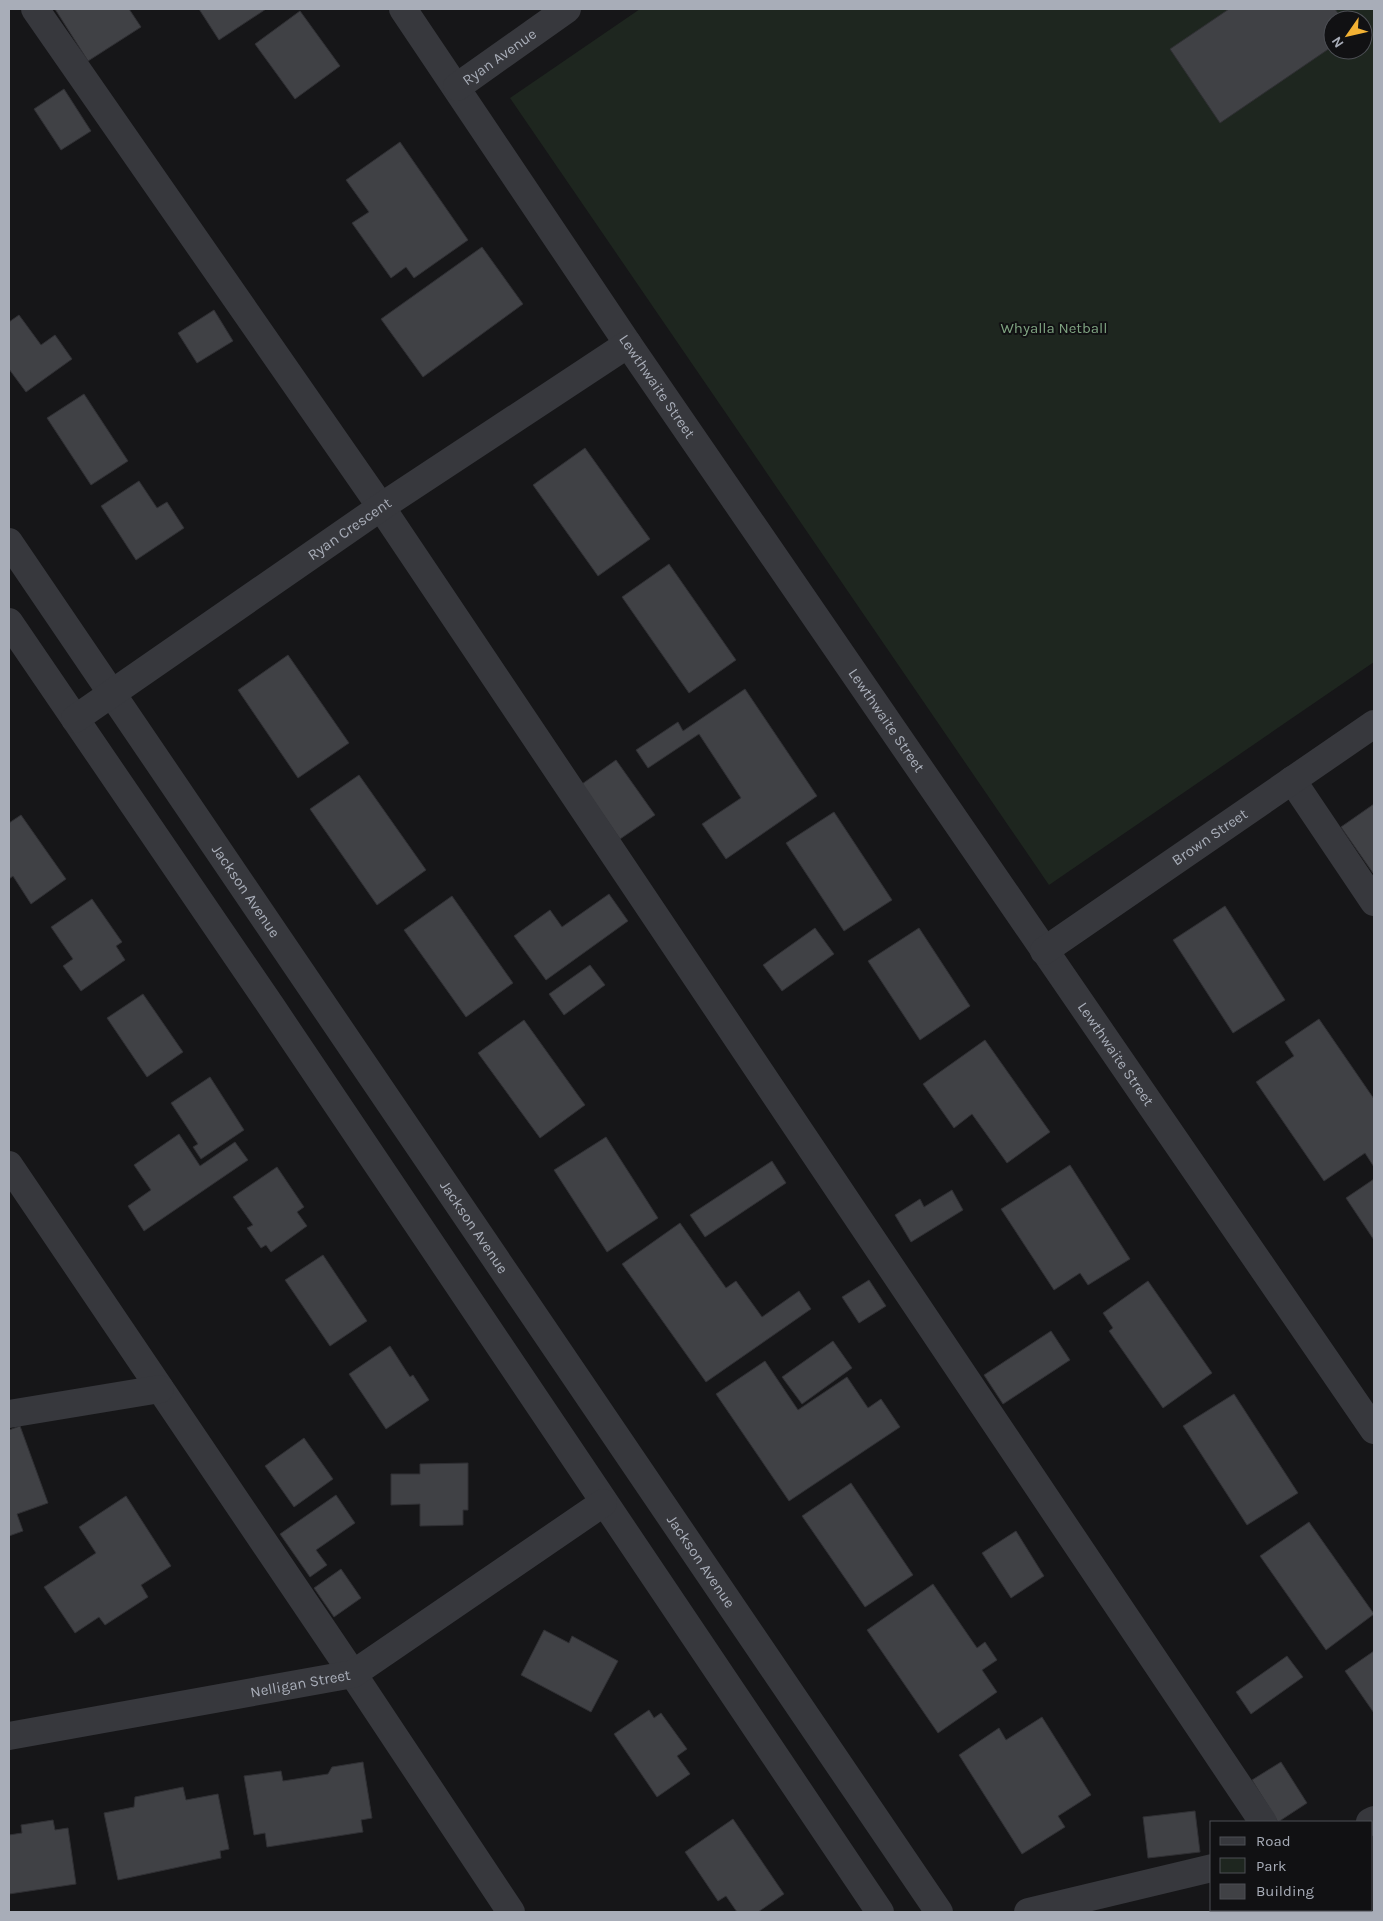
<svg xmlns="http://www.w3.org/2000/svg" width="1383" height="1921" font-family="Karla,sans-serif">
<rect width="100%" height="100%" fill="#161618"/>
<path fill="#1e261f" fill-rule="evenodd" d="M640,9H1374V662L1049,885L510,98ZM1333,20H1363V50H1333Z"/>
<g fill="#404145" stroke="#303034">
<polygon points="55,9 129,9 141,27 88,61"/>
<polygon points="199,9 266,9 219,40"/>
<polygon points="1229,9 1335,9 1343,20 1333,20 1333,46 1220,123 1170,49"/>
<polygon points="300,11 340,66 295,99 255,44"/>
<polygon points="64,89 91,131 61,150 34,109"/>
<polygon points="400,142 468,240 414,278 406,267 391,278 352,223 369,212 346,180"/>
<polygon points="482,247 523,304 423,377 381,319"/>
<polygon points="214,310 233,341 197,363 178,333"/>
<polygon points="19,315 41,345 55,335 72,359 26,392 9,369 9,322"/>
<polygon points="84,394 128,461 91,485 47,418"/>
<polygon points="585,448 650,539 598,576 533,485"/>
<polygon points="139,481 157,508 167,502 184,528 136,560 101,506"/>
<polygon points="669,564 736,660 689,693 622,597"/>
<polygon points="288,655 349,743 298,778 238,690"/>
<polygon points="745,689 817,796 726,859 702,824 741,798 699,734 648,768 636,750 678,722 683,731"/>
<polygon points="616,760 655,815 620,839 582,784"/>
<polygon points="359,775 426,870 377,905 310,809"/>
<polygon points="1374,804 1374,872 1373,873 1341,827"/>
<polygon points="834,812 892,900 844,931 786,843"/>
<polygon points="21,815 66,879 31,904 13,876 9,879 9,823"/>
<polygon points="609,894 628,921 546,980 514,936 550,910 562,927"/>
<polygon points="452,896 513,983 466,1017 404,930"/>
<polygon points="92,899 122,942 116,946 125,960 81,991 63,966 73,959 51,927"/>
<polygon points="1225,906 1285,1000 1233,1033 1173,940"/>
<polygon points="815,928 834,954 782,991 763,965"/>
<polygon points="919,928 970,1006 920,1040 868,961"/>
<polygon points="590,965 605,985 564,1015 549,994"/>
<polygon points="143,994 183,1052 147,1077 107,1018"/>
<polygon points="1319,1019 1374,1099 1374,1167 1365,1153 1324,1181 1256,1082 1294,1056 1285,1042"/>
<polygon points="524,1020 585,1105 540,1138 478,1053"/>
<polygon points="985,1040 1050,1132 1007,1163 972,1114 954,1128 923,1084"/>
<polygon points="210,1077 244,1130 201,1159 193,1147 198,1144 171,1103"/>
<polygon points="179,1134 200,1166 235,1142 248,1160 144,1231 128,1206 151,1190 134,1165"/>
<polygon points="606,1137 658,1218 607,1252 554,1170"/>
<polygon points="772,1161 786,1183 705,1237 690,1215"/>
<polygon points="1070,1165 1130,1259 1088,1285 1080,1273 1054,1290 1001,1209"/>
<polygon points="277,1167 304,1207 297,1212 307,1226 271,1252 266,1245 261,1248 247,1228 253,1225 233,1197"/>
<polygon points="1374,1179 1374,1240 1346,1198"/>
<polygon points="952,1190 963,1210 911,1242 895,1215 920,1199 924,1207"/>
<polygon points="680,1223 726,1288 736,1281 762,1317 799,1291 811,1309 706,1382 622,1264"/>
<polygon points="323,1255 367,1321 330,1346 285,1280"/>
<polygon points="869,1280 886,1306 859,1323 842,1297"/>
<polygon points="1148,1281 1212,1373 1163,1408 1109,1331 1113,1328 1103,1313"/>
<polygon points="1051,1331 1070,1360 1003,1404 984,1375"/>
<polygon points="833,1341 852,1368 802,1404 782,1377"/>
<polygon points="390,1346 410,1377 413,1375 429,1400 386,1429 349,1374"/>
<polygon points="765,1361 798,1410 847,1377 868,1408 881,1399 900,1427 789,1501 716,1394"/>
<polygon points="1234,1394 1298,1493 1247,1525 1183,1426"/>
<polygon points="20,1426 48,1503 17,1514 23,1531 9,1536 9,1430"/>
<polygon points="304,1438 333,1479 294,1507 265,1466"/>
<polygon points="468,1463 468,1510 463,1510 463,1525 420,1526 420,1504 391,1505 391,1474 420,1474 420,1464"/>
<polygon points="851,1483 913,1575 865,1607 802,1516"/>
<polygon points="336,1495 355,1523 316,1550 327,1565 310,1577 280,1534"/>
<polygon points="126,1496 171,1566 141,1585 148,1597 105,1625 99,1617 75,1633 44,1587 96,1553 79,1527"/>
<polygon points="1309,1522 1374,1614 1326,1650 1260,1556"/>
<polygon points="1016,1531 1044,1576 1011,1598 982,1553"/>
<polygon points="341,1569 361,1598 334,1617 314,1588"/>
<polygon points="933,1584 977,1648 985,1642 997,1660 982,1670 997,1692 938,1733 867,1630"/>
<polygon points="544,1630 569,1643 572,1636 618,1661 591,1712 521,1675"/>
<polygon points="1374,1651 1374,1713 1345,1671"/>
<polygon points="1287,1656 1303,1677 1251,1714 1236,1692"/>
<polygon points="649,1710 654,1718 661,1713 687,1749 677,1756 690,1774 657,1797 614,1734"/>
<polygon points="1042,1717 1091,1795 1058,1816 1065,1827 1022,1854 959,1755 999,1728 1006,1740"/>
<polygon points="363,1762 372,1818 361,1820 363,1832 267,1847 265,1833 254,1835 244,1776 281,1771 283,1781 328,1774 332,1767"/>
<polygon points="1281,1762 1307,1803 1278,1822 1252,1780"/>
<polygon points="183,1787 186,1800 218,1794 229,1849 220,1851 221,1858 118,1880 104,1813 134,1807 135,1797"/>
<polygon points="1195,1811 1200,1852 1148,1858 1143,1817"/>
<polygon points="733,1819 784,1894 758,1912 737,1912 726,1896 718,1901 685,1852"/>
<polygon points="53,1820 55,1830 68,1828 76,1884 9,1894 9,1835 22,1833 21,1825"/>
<polygon points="1213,1910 1301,1910 1302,1912 1213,1912"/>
</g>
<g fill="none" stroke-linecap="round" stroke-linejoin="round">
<g stroke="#37383d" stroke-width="28">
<polyline points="35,9 381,507 1263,1822"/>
<path id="s1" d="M403,9L628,344L1374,1430"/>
<path id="s2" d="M457,87L567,9"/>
<path id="s3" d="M9,542L939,1912"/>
<polyline points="9,622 273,1009 880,1912"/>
<path id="s4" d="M75,719L381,507L628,344"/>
<polyline points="1292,780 1374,902"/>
<path id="s5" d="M1044,951L1374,724"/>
<polyline points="9,1165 353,1674 511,1912"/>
<polyline points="9,1414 160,1389"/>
<path id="s6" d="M9,1736L353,1674L603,1503"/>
<polyline points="1370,1822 1374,1820"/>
<polyline points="1028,1912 1212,1868"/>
</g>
</g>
<g text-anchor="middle" stroke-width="4" stroke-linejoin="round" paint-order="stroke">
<g font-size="15" fill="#a8adb8" stroke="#111113">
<text dy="5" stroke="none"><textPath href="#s2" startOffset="52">Ryan Avenue</textPath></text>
<text dy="5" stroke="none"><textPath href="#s1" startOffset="455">Lewthwaite Street</textPath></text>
<text dy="5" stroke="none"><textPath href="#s4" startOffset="334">Ryan Crescent</textPath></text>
<text dy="5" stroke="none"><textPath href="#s1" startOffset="860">Lewthwaite Street</textPath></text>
<text dy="5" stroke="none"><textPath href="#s5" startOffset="201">Brown Street</textPath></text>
<text dy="5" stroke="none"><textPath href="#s3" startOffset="422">Jackson Avenue</textPath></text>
<text dy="5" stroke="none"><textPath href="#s1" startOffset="1265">Lewthwaite Street</textPath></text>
<text dy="5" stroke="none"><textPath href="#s3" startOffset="828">Jackson Avenue</textPath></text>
<text dy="5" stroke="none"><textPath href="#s3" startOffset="1232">Jackson Avenue</textPath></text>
<text dy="5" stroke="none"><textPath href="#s6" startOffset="296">Nelligan Street</textPath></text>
</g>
<g font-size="15" fill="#7fa381" stroke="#111113">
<text x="1054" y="333">Whyalla Netball</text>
</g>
</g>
<rect width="1383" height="1921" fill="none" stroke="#a8adb8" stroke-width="20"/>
<rect x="1210" y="1821" width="162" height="90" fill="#111113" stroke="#4d4f55"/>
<rect x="1220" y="1837" width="25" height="8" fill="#37383d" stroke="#4d4f55"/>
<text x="1256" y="1846" font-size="15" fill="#a8adb8">Road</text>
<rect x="1220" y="1858" width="25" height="15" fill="#1e261f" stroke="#4d4f55"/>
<text x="1256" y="1871" font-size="15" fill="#a8adb8">Park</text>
<rect x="1220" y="1884" width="25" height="15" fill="#404145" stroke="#4d4f55"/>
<text x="1256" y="1896" font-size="15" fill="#a8adb8">Building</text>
<g transform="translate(1348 35) rotate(236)"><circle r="24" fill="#111113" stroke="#4d4f55"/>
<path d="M0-4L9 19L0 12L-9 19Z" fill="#f2b134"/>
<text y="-8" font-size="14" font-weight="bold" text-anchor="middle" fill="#a8adb8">N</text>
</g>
</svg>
